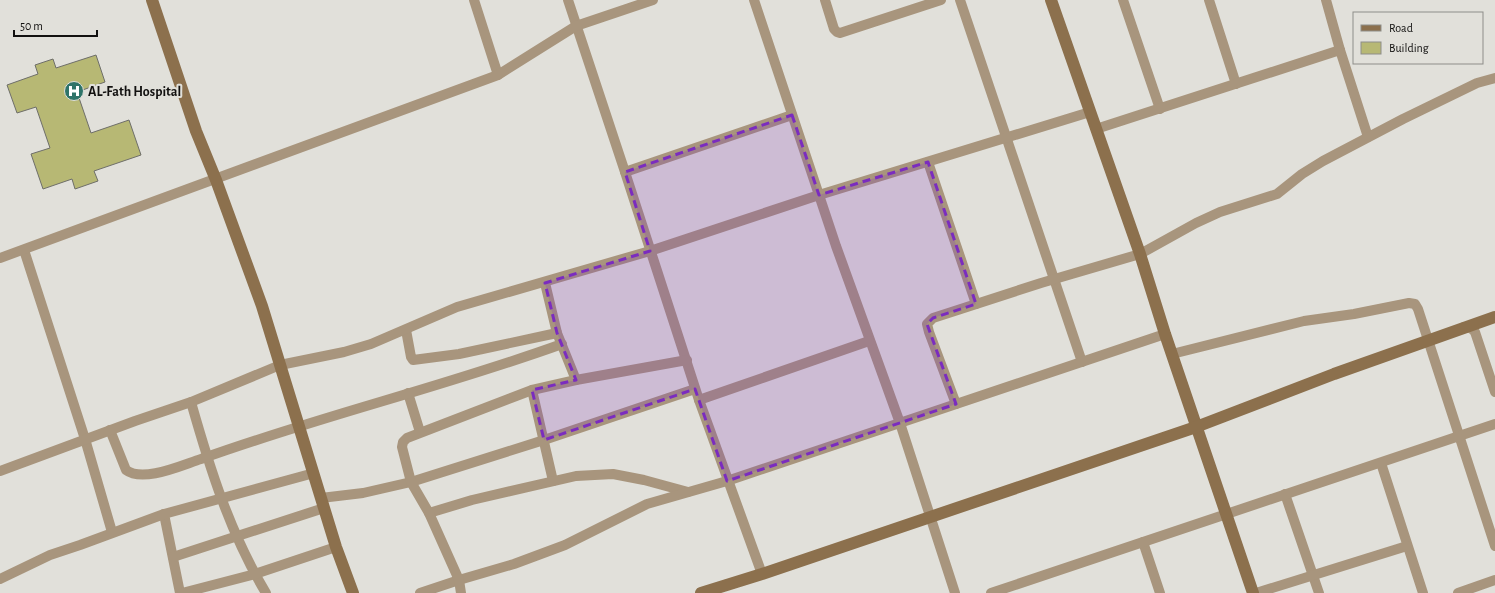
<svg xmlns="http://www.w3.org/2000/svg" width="1495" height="593" font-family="'Alegreya Sans',sans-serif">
<rect width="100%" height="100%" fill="#e1e0da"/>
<polygon fill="#b7b874" stroke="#6e6e69" points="96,55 105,82 77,92 91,133 129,120 141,155 94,171 98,181 75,189 72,179 43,189 31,154 50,148 36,107 17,113 7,85 38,74 35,65 53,59 56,68"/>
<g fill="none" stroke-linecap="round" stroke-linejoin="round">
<g stroke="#a8957d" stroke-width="10">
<polyline points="474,0 498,75"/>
<polyline points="568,0 625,172 699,400 762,574"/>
<polyline points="754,0 836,246 900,423 955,593"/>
<polyline points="825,0 834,29 837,32 840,33 941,0"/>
<polyline points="960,0 1082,362"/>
<polyline points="1123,0 1160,109"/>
<polyline points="1209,0 1236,84"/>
<polyline points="1326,0 1340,50 1368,137"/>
<polyline points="1096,129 1340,50"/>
<polyline points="928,162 976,304"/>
<polyline points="625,172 792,115"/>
<polyline points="24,250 85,439 112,532"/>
<polyline points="0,258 498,75 576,26 653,0"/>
<polyline points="545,283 557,333 576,380"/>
<polyline points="1464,327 1471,328 1475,332 1495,392"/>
<polyline points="406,330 411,357 413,360 459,354 557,333"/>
<polyline points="1172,354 1304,321 1354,314 1409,303 1415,304 1418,309 1495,546"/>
<polyline points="532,390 553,481"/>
<polyline points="408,393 420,432"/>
<polyline points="699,400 869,341"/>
<path d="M191,402C210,469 230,533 266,593"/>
<polyline points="956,404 929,332 927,324 933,318 1041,283 1140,254 1196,223 1220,212 1277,194 1302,174 1323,161 1403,119 1477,83 1495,78"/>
<path d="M110,430L126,470C143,483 182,465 201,459C320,416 443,387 562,344"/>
<polyline points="1381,463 1423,593"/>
<polyline points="0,471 135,421 191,402 280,365 344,352 371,344 457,307 650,251 819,195 1090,112"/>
<polyline points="1285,494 1319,593"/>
<polyline points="321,498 363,493 411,482 544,440 695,389"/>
<polyline points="429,513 472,500 576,476 613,474 644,480 688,492"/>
<polyline points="164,514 180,593"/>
<polyline points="1143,542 1160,593"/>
<polyline points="173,557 324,508"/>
<polyline points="0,579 50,555 80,545 164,514 314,473"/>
<polyline points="182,593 255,574 336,547"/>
<polyline points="420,593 459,580 514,564 565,545 647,504 727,481 1165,334"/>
<polyline points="461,593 459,580 429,513 411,482 402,447 403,442 407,438 532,390 576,380 687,360"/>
<polyline points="991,593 1495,424"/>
<polyline points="1256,593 1407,546"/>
<polyline points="1458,593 1495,580"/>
</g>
<g stroke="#8c704d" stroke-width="12">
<polyline points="152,0 196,131 216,180 262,306 336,547 353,593"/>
<polyline points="1051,0 1140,254 1165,334 1253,593"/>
<polyline points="701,593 762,574 1196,427 1334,374 1495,317"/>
</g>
</g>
<path fill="#7b2cbf" fill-opacity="0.2" stroke="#7b2cbf" stroke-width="3" stroke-dasharray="8 5" stroke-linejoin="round" d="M792,115L819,195L928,162L976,304L933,318L927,324L956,404L727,481L695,389L544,440L532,390L576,380L557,333L545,283L650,251L625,172Z"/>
<defs>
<g id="hospital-disc" transform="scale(1)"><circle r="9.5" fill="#2f7469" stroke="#e1e0da"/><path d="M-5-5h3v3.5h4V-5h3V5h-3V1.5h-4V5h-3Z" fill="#fff"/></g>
</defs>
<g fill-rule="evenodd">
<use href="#hospital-disc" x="74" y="91"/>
</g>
<g text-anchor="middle" stroke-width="4" stroke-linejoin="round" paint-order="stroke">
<g font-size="14" font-weight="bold" fill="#121110" stroke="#e1e0da" text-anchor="start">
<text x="88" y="96">AL-Fath Hospital</text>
</g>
</g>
<rect x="1353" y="12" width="130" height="52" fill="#e1e0da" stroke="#8e8d89"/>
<rect x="1361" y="25" width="20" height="6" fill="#8c704d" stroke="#8e8d89"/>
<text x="1389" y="32" font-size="12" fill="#121110">Road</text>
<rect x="1361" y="42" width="20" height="12" fill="#b7b874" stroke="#8e8d89"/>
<text x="1389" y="52" font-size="12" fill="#121110">Building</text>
<path d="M14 30v6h83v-6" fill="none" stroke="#121110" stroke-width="2"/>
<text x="20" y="30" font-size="12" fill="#121110" stroke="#e1e0da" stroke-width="3" paint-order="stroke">50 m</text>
</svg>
